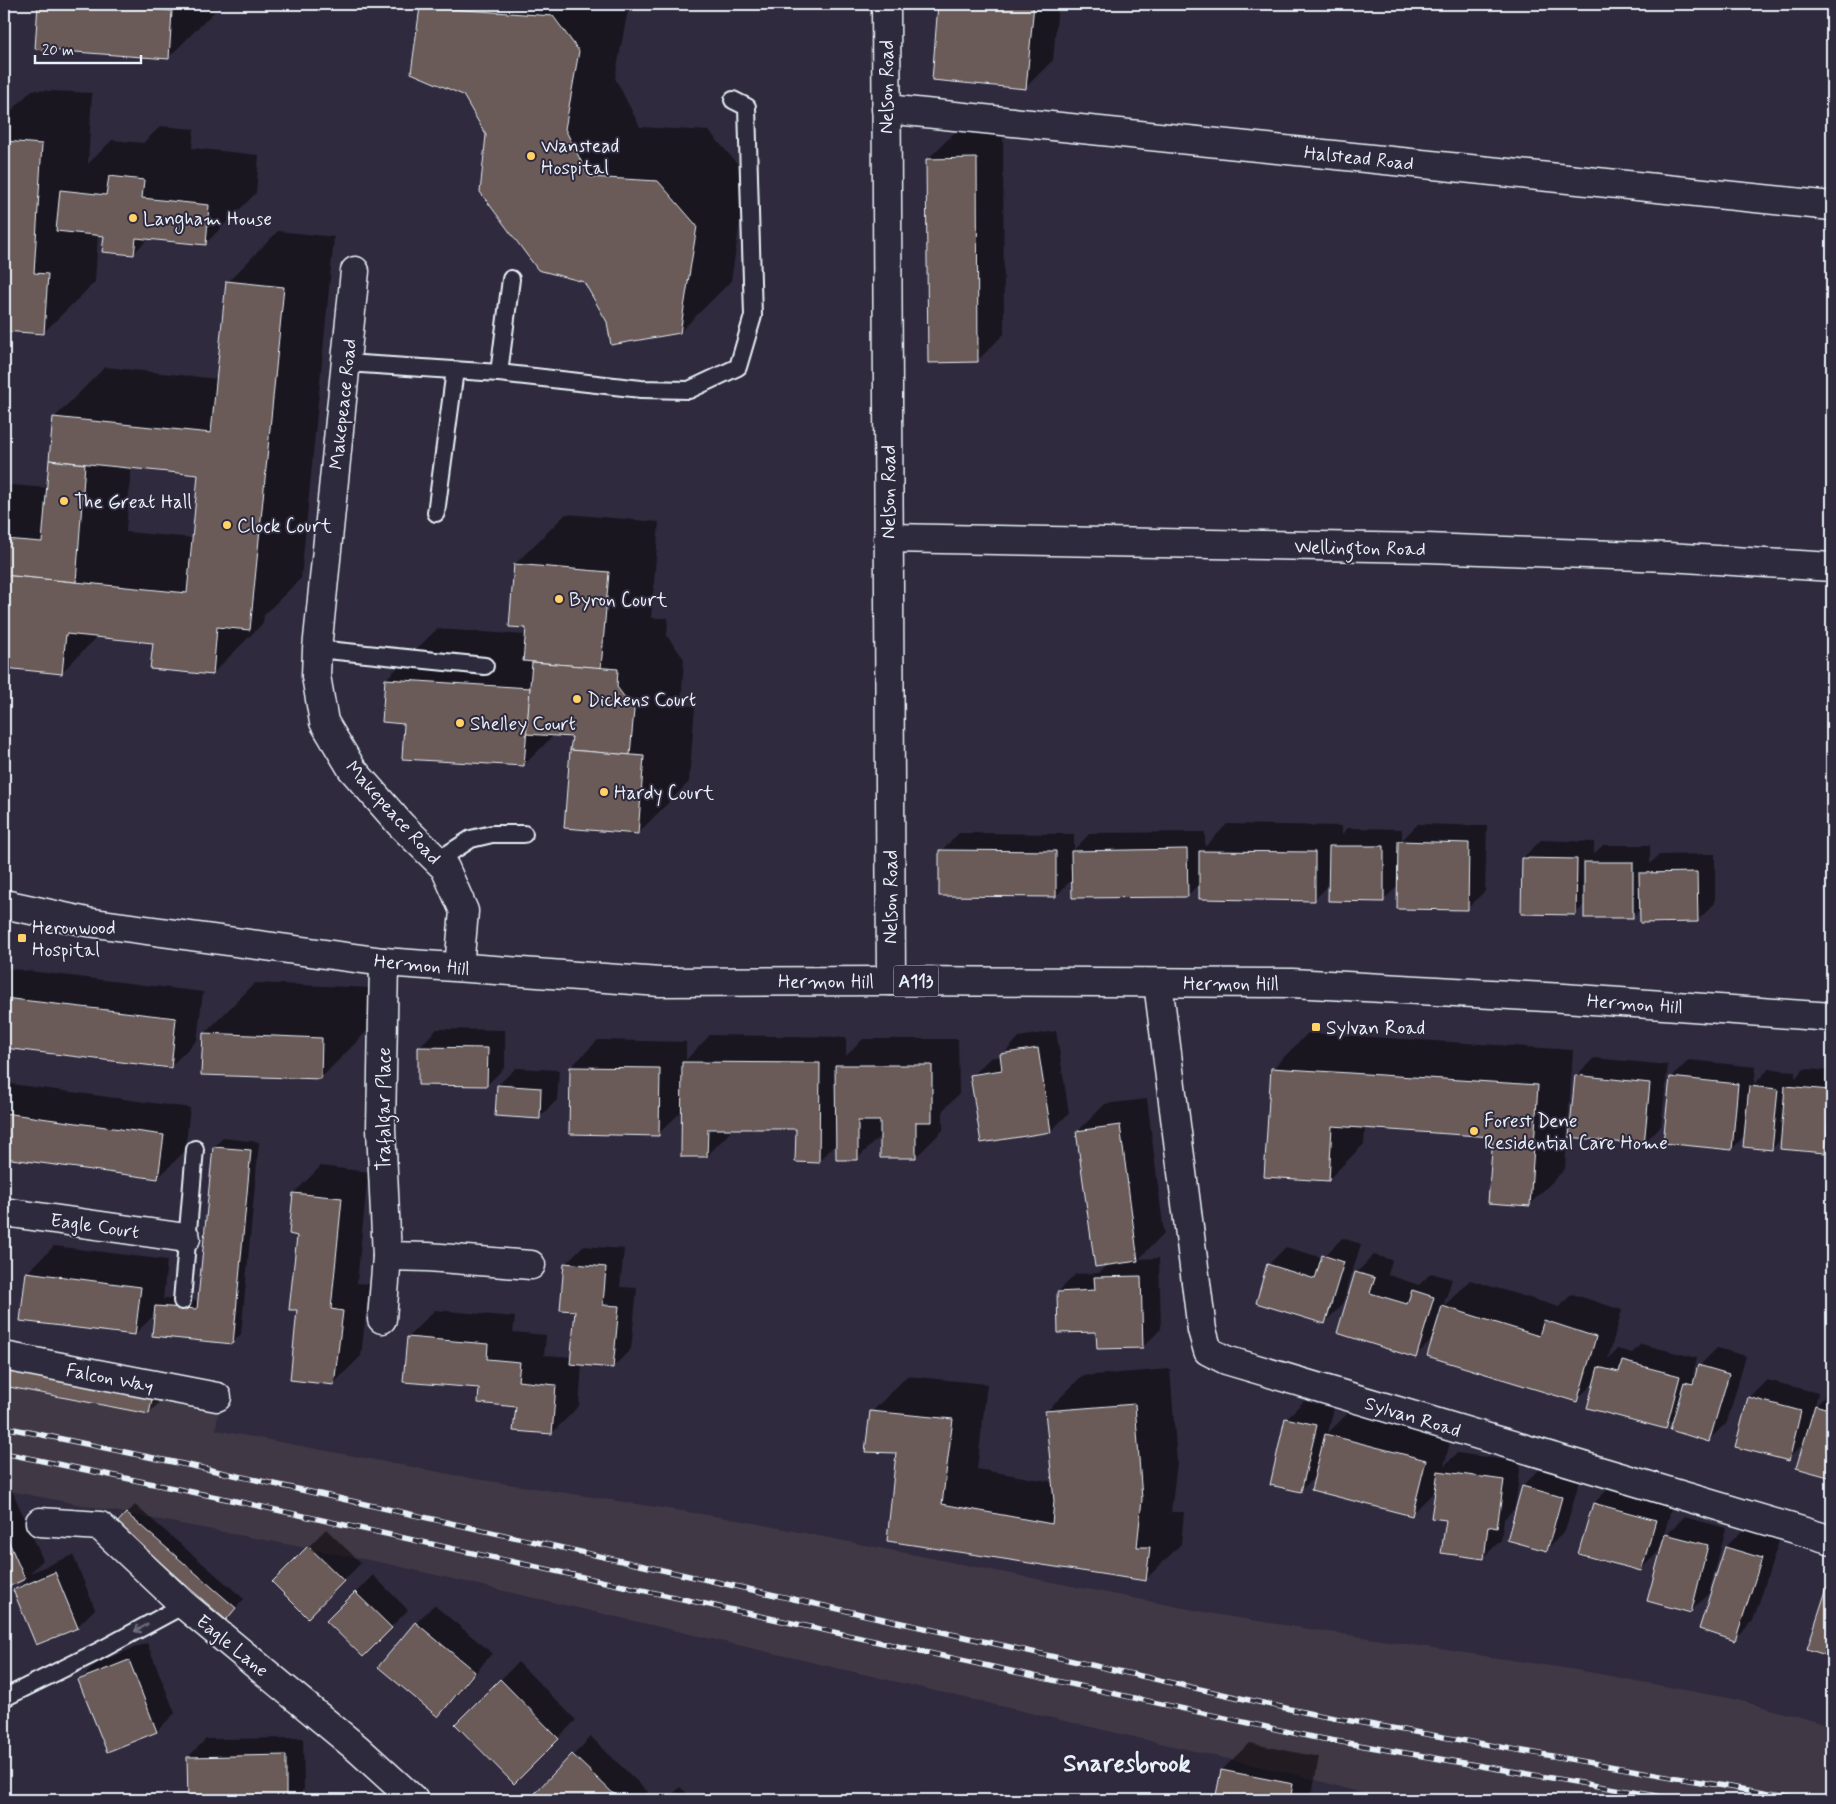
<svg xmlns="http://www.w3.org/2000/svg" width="1836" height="1804" font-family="Mynerve,sans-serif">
<rect width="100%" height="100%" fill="#2f2a3d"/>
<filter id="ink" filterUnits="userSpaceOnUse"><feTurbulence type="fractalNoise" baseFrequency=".02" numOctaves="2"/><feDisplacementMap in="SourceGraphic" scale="10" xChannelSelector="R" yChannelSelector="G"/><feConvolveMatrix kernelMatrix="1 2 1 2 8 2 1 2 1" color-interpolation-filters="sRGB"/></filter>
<g filter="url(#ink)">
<polygon fill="#413845" points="4,1366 219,1406 216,1430 476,1479 733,1519 1219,1615 1589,1672 1738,1700 1832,1726 1832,1800 1386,1800 1302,1776 384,1563 4,1490"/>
<g fill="#0007" fill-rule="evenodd">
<polygon points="39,4 219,4 219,7 168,58 36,47"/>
<polygon points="425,4 629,4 615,78 640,127 709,131 747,175 731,281 680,332 608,321 585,281 488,135 421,8"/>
<polygon points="940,4 1058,4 1053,60 1026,87 933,79"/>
<polygon points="32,90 92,93 88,164 112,140 143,143 161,126 194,129 192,148 259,155 256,193 205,244 149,238 133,254 105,235 98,234 95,282 44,332 4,330 4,118"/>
<polygon points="955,132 1003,132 1004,334 977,361 928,159"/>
<path d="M278,231L334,237L301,578L264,615L263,623L212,674L154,642L98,636L61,673L4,667V493L11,485L48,488L54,418L105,367L218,379L228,282ZM131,467L199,474L193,538L126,532Z"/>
<polygon points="566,514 659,522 651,618 668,618 667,636 684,659 681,705 695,706 689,782 638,833 573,736 554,735 524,765 406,723 386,679 437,629 526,635 527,627 515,564"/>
<polygon points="1227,824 1342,826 1342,834 1348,828 1402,829 1402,840 1418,824 1487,826 1485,891 1467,909 1399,885 1383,900 1330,884 1314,900 1200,883 1188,895 1073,878 1056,896 941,851 959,833 1074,834 1074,850 1090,833 1205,832 1205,847"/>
<polygon points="1541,840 1594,842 1594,854 1603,845 1650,845 1650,864 1659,855 1715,854 1715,903 1697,921 1641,908 1632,917 1585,904 1575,914 1523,858"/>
<polygon points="4,968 203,992 197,1040 170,1067 4,1047"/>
<polygon points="255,983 372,988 371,1027 321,1078 204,1034"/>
<polygon points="437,1029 505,1030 505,1067 487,1085 419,1047"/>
<polygon points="1056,1031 1069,1113 1051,1131 972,1076 990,1058 1002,1056 1019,1037"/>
<polygon points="1308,1033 1573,1050 1565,1169 1529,1205 1494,1136 1365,1127 1364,1144 1328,1180 1266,1176 1273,1068"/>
<polygon points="710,1035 846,1037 846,1056 863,1039 958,1039 959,1094 943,1110 943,1130 916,1157 882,1134 857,1159 837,1143 818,1162 797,1128 734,1128 707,1156 683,1110 658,1134 571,1067 598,1040 686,1042 686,1060"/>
<polygon points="1594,1058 1668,1065 1661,1126 1643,1144 1576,1076"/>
<polygon points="1689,1060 1756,1067 1754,1084 1769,1069 1795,1071 1795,1078 1804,1069 1832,1071 1832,1143 1824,1152 1782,1138 1772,1149 1746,1134 1732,1149 1671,1078"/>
<polygon points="516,1068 559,1070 557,1100 539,1118 498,1085"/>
<polygon points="4,1083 190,1108 185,1151 158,1178 4,1157"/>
<polygon points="1147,1099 1164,1233 1139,1259 1159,1258 1161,1329 1143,1347 1097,1331 1058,1292 1076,1274 1099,1273 1109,1263 1078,1131 1105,1104"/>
<polygon points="223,1138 259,1142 241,1334 232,1343 156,1313 135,1334 27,1273 54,1246 167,1260 163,1300 165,1298 199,1301 214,1147"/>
<polygon points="321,1166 368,1172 357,1283 369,1284 361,1356 334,1383 299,1309 299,1234 294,1193"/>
<polygon points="1342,1238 1361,1244 1342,1305 1324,1323 1268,1265 1286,1247 1323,1258"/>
<polygon points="583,1246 624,1249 620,1287 637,1288 631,1349 613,1367 582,1364 579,1406 552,1433 517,1406 481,1387 408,1337 435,1310 515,1317 513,1332 546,1335 544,1355 572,1357 576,1310 565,1264"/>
<polygon points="1374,1255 1392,1260 1388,1275 1419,1285 1431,1273 1452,1279 1443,1307 1470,1280 1559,1307 1572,1294 1622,1310 1608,1359 1617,1349 1632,1353 1641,1344 1697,1358 1693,1375 1698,1370 1699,1366 1717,1348 1746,1356 1727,1422 1709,1440 1675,1418 1665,1428 1596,1381 1576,1400 1434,1338 1415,1356 1338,1333 1356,1273"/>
<polygon points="4,1356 161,1386 158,1404 149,1413 4,1385"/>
<polygon points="1170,1369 1177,1463 1171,1512 1184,1512 1181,1544 1145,1580 889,1540 898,1452 872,1412 907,1376 987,1384 977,1469 1053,1482 1046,1412 1082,1376"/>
<polygon points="1767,1380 1818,1393 1815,1406 1832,1389 1832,1477 1798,1467 1805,1442 1788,1459 1749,1398"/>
<polygon points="1304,1401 1334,1408 1328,1433 1353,1408 1452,1434 1444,1466 1457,1453 1521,1462 1515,1508 1504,1519 1501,1540 1483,1558 1448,1519 1436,1490 1411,1515 1316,1476 1300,1491 1286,1419"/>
<polygon points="1541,1468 1580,1479 1565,1531 1547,1549 1509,1539 1523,1486"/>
<polygon points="4,1475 5,1475 43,1560 30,1573 73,1555 95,1609 77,1627 15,1590 28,1577 4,1587"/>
<polygon points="1612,1485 1673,1502 1663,1538 1684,1517 1726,1528 1709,1593 1691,1611 1664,1541 1662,1541 1659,1551 1641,1569 1580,1553 1594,1503"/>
<polygon points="135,1505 244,1599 226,1618 118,1524"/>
<polygon points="326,1529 361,1563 308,1616 273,1582"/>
<polygon points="1744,1529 1779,1541 1753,1621 1735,1639 1726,1547"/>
<polygon points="373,1575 408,1610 363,1655 328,1621"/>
<polygon points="1832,1576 1832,1656 1809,1648"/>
<polygon points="434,1605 492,1653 456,1697 438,1715 416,1623"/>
<polygon points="147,1643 175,1713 157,1731 108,1750 80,1680 98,1662"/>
<polygon points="518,1662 576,1720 514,1782 457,1724"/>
<polygon points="591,1737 648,1792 640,1800 545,1800 537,1793"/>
<polygon points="303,1738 304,1789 293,1800 189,1800 188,1757 206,1739"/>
<polygon points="1249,1743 1319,1757 1313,1790 1303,1800 1216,1800 1222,1770"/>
<polygon points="680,1787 694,1800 667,1800"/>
</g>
<g fill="#6a5a58" stroke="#e8f1f8">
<polygon points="38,4 99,4 172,11 169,59 35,49"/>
<polygon points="938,4 1034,4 1026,89 932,80"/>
<polygon points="420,7 553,16 579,51 565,129 589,177 658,181 697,226 680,333 611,345 607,322 584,282 538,270 480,192 486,135 463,95 411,73"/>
<polygon points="4,141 42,144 34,273 48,274 44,334 4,331"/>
<polygon points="977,158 978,362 928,363 926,159"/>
<polygon points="109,176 144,180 142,198 209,205 206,245 136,238 134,255 102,252 104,236 56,231 60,190 106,195"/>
<polygon points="226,281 284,287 250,630 217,627 213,675 150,669 153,643 66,634 62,674 4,668 4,575 187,593 198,475 49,460 53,417 211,433"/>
<polygon points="49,460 85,464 76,582 4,575 4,539 42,542"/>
<polygon points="514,564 609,572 601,668 523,661 526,628 509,627"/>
<polygon points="532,662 618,669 617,687 634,710 630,755 570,750 572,737 526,734"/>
<polygon points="385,679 530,688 524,766 402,759 404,724 382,722"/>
<polygon points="570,750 644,756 638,834 564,828"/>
<polygon points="1398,841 1469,843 1468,910 1397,909"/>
<polygon points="1329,846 1384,846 1384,902 1328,901"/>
<polygon points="1187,849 1188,897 1072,898 1071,851"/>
<polygon points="939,850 1056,851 1056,897 939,896"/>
<polygon points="1199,851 1315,852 1315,901 1199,899"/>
<polygon points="1522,858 1577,859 1576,915 1521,914"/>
<rect x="1584" y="862" width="49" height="56"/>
<polygon points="1697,872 1698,922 1640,923 1639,873"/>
<polygon points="4,998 176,1018 171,1068 4,1048"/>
<polygon points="203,1033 322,1038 321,1079 201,1075"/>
<polygon points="418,1047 488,1048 487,1086 418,1085"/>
<polygon points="1038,1048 1051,1132 981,1143 970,1075 1002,1070 1000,1054"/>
<polygon points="682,1062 820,1063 819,1163 795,1162 796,1129 708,1129 707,1157 681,1157"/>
<polygon points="835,1065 932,1065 932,1122 916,1122 916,1158 880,1158 880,1121 858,1121 858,1160 836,1160"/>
<polygon points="570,1067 660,1068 659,1136 569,1134"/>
<polygon points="1271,1068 1538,1085 1530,1206 1488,1203 1493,1137 1332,1126 1329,1181 1264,1177"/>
<polygon points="1575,1075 1650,1083 1644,1145 1569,1137"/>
<polygon points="1670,1077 1738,1084 1732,1150 1663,1143"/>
<polygon points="497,1085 541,1088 540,1119 495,1116"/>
<polygon points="1749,1086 1778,1089 1772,1150 1743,1147"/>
<polygon points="1785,1086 1830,1090 1825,1153 1780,1149"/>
<polygon points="4,1113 164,1135 158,1179 4,1158"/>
<polygon points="1120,1125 1138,1261 1095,1267 1076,1131"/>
<polygon points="213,1147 251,1150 233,1344 152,1336 155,1306 197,1309"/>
<polygon points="293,1193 342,1198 331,1309 343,1311 334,1385 290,1380 297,1310 289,1310 297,1236 289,1234"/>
<polygon points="1322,1255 1344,1262 1325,1324 1256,1303 1267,1264 1315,1279"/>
<polygon points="564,1263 606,1267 603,1305 619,1306 613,1368 570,1364 575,1311 560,1310"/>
<polygon points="26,1272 141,1287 135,1335 20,1321"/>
<polygon points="1355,1272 1375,1278 1370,1293 1407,1304 1412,1290 1434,1297 1416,1358 1337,1333"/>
<polygon points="1141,1276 1143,1348 1097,1349 1096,1332 1058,1333 1057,1292 1095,1290 1094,1277"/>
<polygon points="1442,1306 1539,1336 1544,1320 1596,1337 1577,1402 1427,1356"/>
<polygon points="407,1337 488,1344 487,1359 520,1362 518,1381 556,1385 552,1434 513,1431 516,1407 478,1403 479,1388 403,1382"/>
<polygon points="1622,1361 1680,1376 1666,1429 1587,1408 1598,1367 1619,1372"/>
<polygon points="1698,1365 1729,1374 1709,1442 1670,1430 1684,1382 1693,1384"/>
<polygon points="4,1366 153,1395 149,1414 4,1386"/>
<polygon points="1748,1397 1801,1411 1789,1461 1735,1447"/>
<polygon points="1135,1404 1142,1499 1137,1547 1150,1547 1146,1581 887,1541 896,1453 865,1452 870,1411 953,1419 942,1504 1052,1524 1054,1501 1045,1411"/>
<polygon points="1815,1405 1832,1410 1832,1478 1796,1468"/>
<polygon points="1285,1418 1317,1425 1301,1492 1270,1485"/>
<polygon points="1325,1434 1426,1460 1412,1516 1311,1490"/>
<polygon points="1438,1471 1504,1480 1497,1528 1488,1526 1484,1559 1441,1553 1446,1520 1431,1518"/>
<polygon points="1522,1486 1562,1497 1547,1551 1507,1540"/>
<polygon points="1593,1503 1656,1520 1641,1571 1578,1554"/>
<polygon points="126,1513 236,1608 226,1620 116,1524"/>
<polygon points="4,1531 25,1579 4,1589"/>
<polygon points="1665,1534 1708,1545 1691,1613 1647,1601"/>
<polygon points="308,1546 344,1581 308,1618 272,1582"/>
<polygon points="1725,1547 1762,1558 1735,1641 1699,1629"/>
<polygon points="55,1572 78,1628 36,1645 13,1590"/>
<polygon points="1831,1575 1832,1575 1832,1657 1807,1649"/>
<polygon points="355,1592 392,1628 363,1657 326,1621"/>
<polygon points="415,1622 475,1672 438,1717 378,1667"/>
<polygon points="129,1660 157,1732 107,1752 78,1680"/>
<polygon points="500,1679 559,1739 514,1784 455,1724"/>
<polygon points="572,1754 620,1800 542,1800 535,1793"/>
<polygon points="286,1755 286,1800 188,1800 187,1757"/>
<polygon points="1221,1770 1293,1784 1290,1800 1215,1800"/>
</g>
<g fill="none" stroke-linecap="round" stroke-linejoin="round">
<g stroke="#e8f1f8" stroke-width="20">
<g id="service">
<polyline points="346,363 499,373 511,279"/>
<polyline points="499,373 641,389 689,390 738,367 753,316 747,107 733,100"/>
<polyline points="436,513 455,370"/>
<polyline points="317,649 485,666"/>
<polyline points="437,861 471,839 492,834 524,834"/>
<polyline points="182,1301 195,1149"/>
<polyline points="4,1698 97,1652 184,1605"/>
</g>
</g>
<g stroke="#e8f1f8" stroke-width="31">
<g id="minor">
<polyline points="886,4 891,981"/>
<polyline points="886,109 1832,206"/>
<polyline points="355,271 317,649 316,676 324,722 352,769 400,824 445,868 464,911 459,967"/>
<polyline points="888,538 1427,548 1668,557 1832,567"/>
<polyline points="1158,983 1202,1330 1208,1351 1226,1360 1832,1540"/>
<polyline points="4,1215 11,1213 186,1238"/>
<polyline points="387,1256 428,1257 531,1265"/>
<polyline points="382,1319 387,1256 381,1129 384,962"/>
<polyline points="4,1356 217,1397"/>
<polyline points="40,1522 100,1526 184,1605 358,1749 414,1800"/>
</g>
</g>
<g stroke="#e8f1f8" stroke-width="31">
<polyline id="primary" points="4,904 87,922 384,962 660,982 891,981 1292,983 1564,998 1832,1017"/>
</g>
<use href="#service" stroke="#2f2a3d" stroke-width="16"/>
<use href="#minor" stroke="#2f2a3d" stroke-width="28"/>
<use href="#primary" stroke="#2f2a3d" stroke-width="28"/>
<g stroke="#e8f1f8" stroke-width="5.5">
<g id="rail">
<polyline points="4,1427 202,1468 1317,1715 1804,1800"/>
<polyline points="4,1453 231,1500 1312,1737 1680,1800"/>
</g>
</g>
<use href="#rail" stroke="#2f2a3d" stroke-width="4" stroke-dasharray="11" stroke-linecap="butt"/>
</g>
<defs><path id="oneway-shaft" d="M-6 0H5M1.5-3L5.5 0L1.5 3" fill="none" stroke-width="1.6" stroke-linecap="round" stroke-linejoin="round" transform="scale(1.25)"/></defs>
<use stroke="#70707e" href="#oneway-shaft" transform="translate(141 1628) rotate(152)"/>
</g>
<g fill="#ffd166" stroke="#2f2a3d" stroke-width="2">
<circle cx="531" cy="156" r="5"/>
<circle cx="133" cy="218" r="5"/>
<circle cx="64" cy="501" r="5"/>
<circle cx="227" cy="525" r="5"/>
<circle cx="559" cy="599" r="5"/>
<circle cx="577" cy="699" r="5"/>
<circle cx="460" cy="723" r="5"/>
<circle cx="604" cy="792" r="5"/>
<rect x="17" y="933" width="10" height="10" rx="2.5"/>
<rect x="1311" y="1022" width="10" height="10" rx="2.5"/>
<circle cx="1474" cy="1131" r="5"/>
</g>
<g text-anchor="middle" stroke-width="4" stroke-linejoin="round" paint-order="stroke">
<rect fill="#2f2a3d" stroke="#b0b5c0" stroke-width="1" x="893.5" y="965.5" width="45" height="31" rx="4"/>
<g font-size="18" font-weight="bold" fill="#e8f1f8">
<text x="916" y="987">A113</text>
</g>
<g font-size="19" fill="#e8f1f8" stroke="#2f2a3d">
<text transform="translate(886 87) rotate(-90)" y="7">Nelson Road</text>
<text transform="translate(1359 157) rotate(6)" y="7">Halstead Road</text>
<text transform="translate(342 404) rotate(-84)" y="7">Makepeace Road</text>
<text transform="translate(888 492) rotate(-90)" y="7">Nelson Road</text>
<text transform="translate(1360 547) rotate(1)" y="7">Wellington Road</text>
<text transform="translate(394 812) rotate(48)" y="7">Makepeace Road</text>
<text transform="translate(890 897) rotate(-90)" y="7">Nelson Road</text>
<text transform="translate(422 964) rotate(5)" y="7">Hermon Hill</text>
<text x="826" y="988">Hermon Hill</text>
<text x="1231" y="990">Hermon Hill</text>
<text transform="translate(1635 1003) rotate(4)" y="7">Hermon Hill</text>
<text transform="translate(383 1109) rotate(-90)" y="7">Trafalgar Place</text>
<text transform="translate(95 1225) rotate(8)" y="7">Eagle Court</text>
<text transform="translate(110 1377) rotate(11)" y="7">Falcon Way</text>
<text transform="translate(1413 1416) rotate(17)" y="7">Sylvan Road</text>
<text transform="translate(233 1645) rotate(39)" y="7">Eagle Lane</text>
</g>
<g font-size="19" fill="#e8f1f8" stroke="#2f2a3d" text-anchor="start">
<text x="541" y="152">Wanstead<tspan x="541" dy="22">Hospital</tspan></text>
<text x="143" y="225">Langham House</text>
<text x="74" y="508">The Great Hall</text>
<text x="237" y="532">Clock Court</text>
<text x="569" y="606">Byron Court</text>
<text x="587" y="706">Dickens Court</text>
<text x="470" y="730">Shelley Court</text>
<text x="614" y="799">Hardy Court</text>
<text x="32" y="934">Heronwood<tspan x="32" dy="22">Hospital</tspan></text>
<text x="1326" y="1034">Sylvan Road</text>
<text x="1484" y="1127">Forest Dene<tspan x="1484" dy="22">Residential Care Home</tspan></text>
</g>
<g font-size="24" font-weight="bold" fill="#e8f1f8" stroke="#2f2a3d">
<text x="1127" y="1771">Snaresbrook</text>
</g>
</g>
<rect width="1836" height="1804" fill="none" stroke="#2f2a3d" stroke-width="20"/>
<rect x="10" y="10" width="1816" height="1784" fill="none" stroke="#e8f1f8" stroke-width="2" filter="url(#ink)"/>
<path d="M35 55v8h106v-8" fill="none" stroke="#e8f1f8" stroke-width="2.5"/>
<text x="42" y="55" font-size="15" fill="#e8f1f8" stroke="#2f2a3d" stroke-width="4" paint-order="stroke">20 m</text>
</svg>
